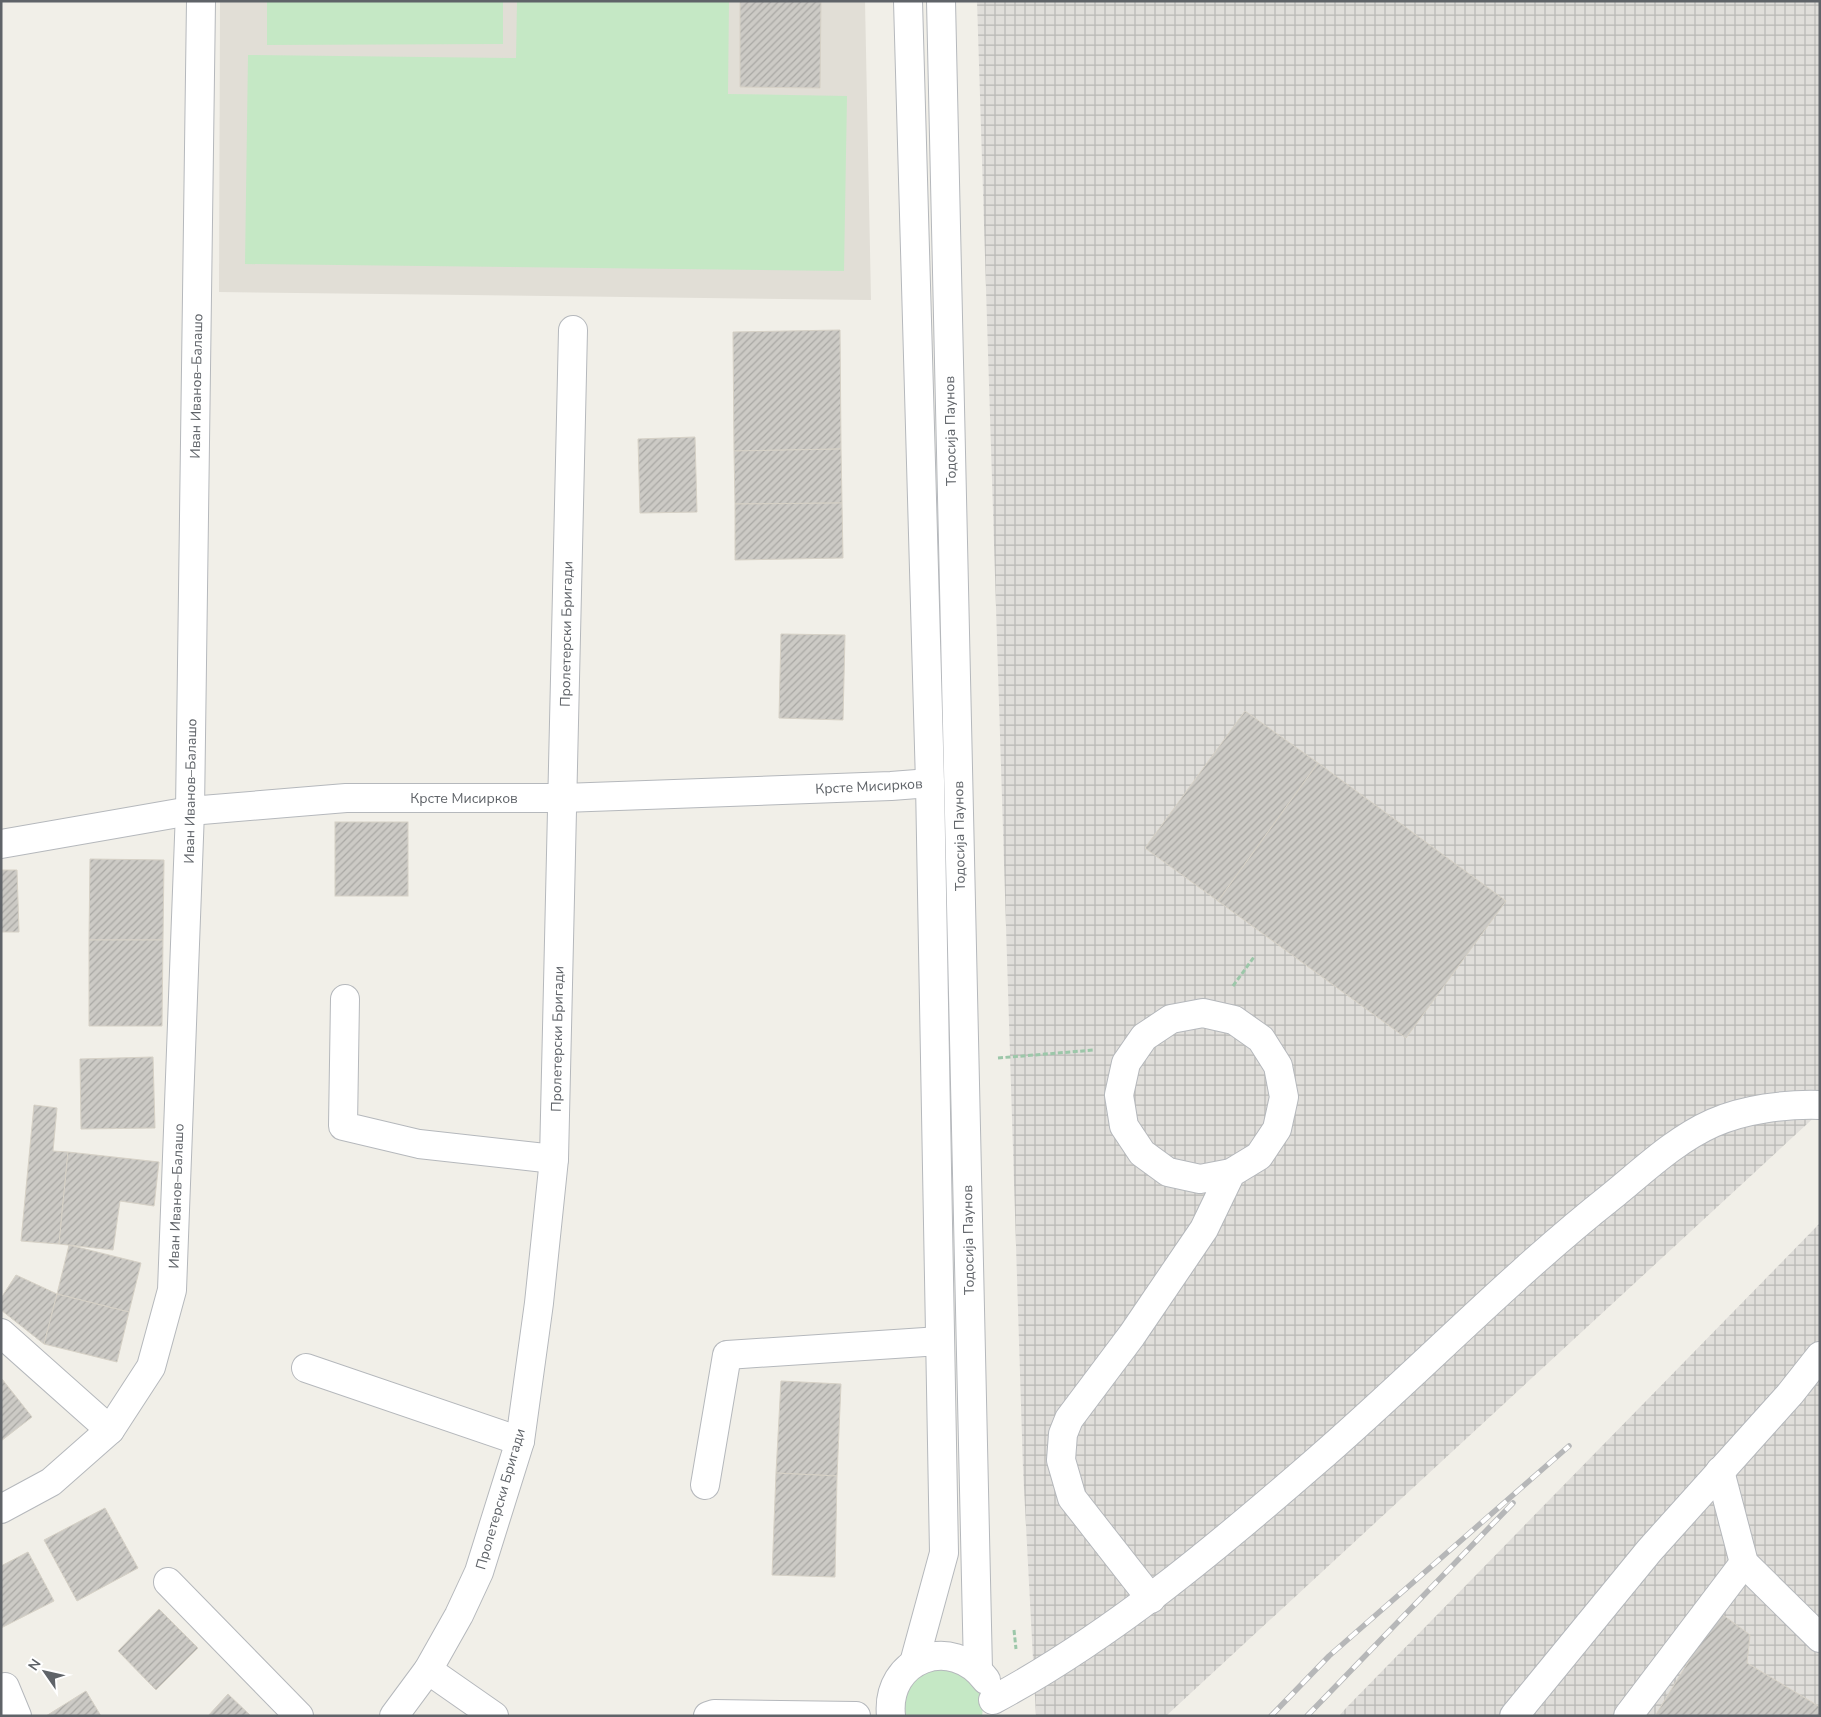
<svg xmlns="http://www.w3.org/2000/svg" width="1821" height="1717" font-family="'Nunito Sans',sans-serif">
<defs>
<pattern id="industrial-grid" width="8" height="8" patternUnits="userSpaceOnUse" patternTransform="scale(1.25)"><rect width="8" height="8" fill="#e0deda"/><path d="M0 4h8M4 0v8" fill="none" stroke="#b9b8b5"/></pattern>
<pattern id="building-hatch" width="6" height="6" patternUnits="userSpaceOnUse" patternTransform="scale(1.25)"><rect width="6" height="6" fill="#cccac5"/><path d="M-1 1l2-2M0 6l6-6M5 7l2-2" fill="none" stroke="#a9a8a4"/></pattern>
</defs>
<rect width="100%" height="100%" fill="#f1efe8"/>
<g fill="url(#industrial-grid)">
<polygon points="977,1 1820,1 1820,1112 1166,1716 1036,1716 1023,1469"/>
<polygon points="1820,1223 1820,1716 1339,1716 1346,1708"/>
</g>
<polygon fill="#e1ded6" points="220,1 865,1 871,300 219,292"/>
<g fill="#c5e8c5">
<polygon points="267,1 503,1 503,44 267,45"/>
<polygon points="517,1 729,1 728,94 847,96 844,271 245,264 248,55 516,58"/>
<path d="M932,1669C938,1669 949,1667 955,1669C974,1675 986,1697 982,1716H905C903,1694 911,1678 932,1669Z"/>
</g>
<g fill="url(#building-hatch)" stroke="#d6d1c6">
<polygon points="740,1 821,1 820,88 740,87"/>
<polygon points="840,330 841,449 734,451 733,332"/>
<polygon points="695,437 697,512 640,513 638,439"/>
<polygon points="841,449 842,503 735,504 734,451"/>
<polygon points="842,503 843,558 735,560 735,504"/>
<polygon points="781,634 845,635 843,720 779,718"/>
<polygon points="1245,711 1318,763 1218,901 1145,848"/>
<polygon points="1318,763 1506,901 1406,1038 1218,901"/>
<rect x="335" y="822" width="73" height="74"/>
<polygon points="90,859 164,860 163,940 89,940"/>
<polygon points="1,870 17,870 19,932 1,932"/>
<polygon points="89,940 163,940 162,1026 89,1026"/>
<polygon points="153,1057 155,1128 81,1129 80,1059"/>
<polygon points="34,1105 57,1108 53,1151 68,1152 59,1244 21,1241"/>
<polygon points="68,1152 159,1162 154,1206 120,1201 113,1250 59,1244"/>
<polygon points="69,1245 141,1263 129,1312 57,1294"/>
<polygon points="16,1275 57,1294 44,1344 1,1310 1,1298"/>
<polygon points="57,1294 129,1312 117,1362 44,1344"/>
<polygon points="2,1379 32,1417 1,1441 1,1380"/>
<polygon points="781,1381 841,1384 837,1476 776,1473"/>
<polygon points="776,1473 837,1476 835,1577 772,1575"/>
<polygon points="105,1508 138,1568 77,1601 44,1540"/>
<polygon points="28,1552 54,1601 1,1628 1,1566"/>
<polygon points="159,1609 198,1648 156,1690 118,1651"/>
<polygon points="1719,1612 1750,1635 1747,1663 1820,1707 1820,1716 1655,1716"/>
<polygon points="86,1691 101,1716 46,1716"/>
<polygon points="228,1694 251,1716 208,1716"/>
</g>
<g fill="none" stroke-linecap="round" stroke-linejoin="round">
<g stroke="#b5b8bc" stroke-width="30">
<g id="minor">
<polyline points="908,1 930,783 944,1553 914,1663"/>
<polyline points="941,1 978,1670"/>
<polyline points="1,844 190,811 346,798 563,798 891,786 930,783"/>
<polyline points="345,999 343,1126 419,1144 554,1159"/>
<polyline points="1,1333 110,1430"/>
<polyline points="306,1368 520,1441"/>
<polyline points="1720,1471 1744,1563 1820,1638"/>
<polyline points="705,1485 727,1355 940,1341"/>
<polyline points="1,1509 51,1482 110,1430 151,1367 172,1290 190,811 201,1"/>
<polyline points="168,1582 299,1716"/>
<polyline points="1151,1599 1072,1498 1061,1460 1063,1434 1069,1419 1132,1335 1204,1229 1231,1173 1259,1156 1277,1129 1284,1097 1278,1066 1261,1039 1234,1020 1203,1013 1171,1019 1144,1037 1126,1063 1119,1095 1124,1126 1142,1153 1168,1172 1200,1179 1231,1173"/>
<polyline points="428,1670 494,1716"/>
<polyline points="5,1687 17,1716"/>
<path d="M993,1700C1110,1637 1214,1550 1314,1463C1415,1376 1507,1279 1612,1196C1644,1170 1675,1140 1713,1123C1745,1109 1785,1104 1820,1105"/>
<polyline points="394,1716 428,1670 459,1615 479,1572 520,1441 539,1303 554,1159 573,330"/>
<polyline points="708,1716 714,1714 856,1716"/>
<path d="M891,1716C885,1658 952,1634 986,1680"/>
<polyline points="1514,1716 1649,1551 1790,1394 1820,1356"/>
<polyline points="1628,1716 1744,1563"/>
</g>
</g>
<g stroke="#9cc7a9" stroke-width="3" stroke-dasharray="5 2.5" stroke-linecap="butt">
<polyline points="1233,986 1254,957"/>
<polyline points="998,1058 1094,1050"/>
<polyline points="1014,1630 1016,1649"/>
</g>
<use href="#minor" stroke="#fff" stroke-width="28"/>
<g stroke="#b6b7b8" stroke-width="5.5">
<g id="rail">
<polyline points="1271,1716 1329,1656 1569,1446"/>
<polyline points="1307,1716 1513,1503"/>
</g>
</g>
<use href="#rail" stroke="#fff" stroke-width="4" stroke-dasharray="11" stroke-linecap="butt"/>
</g>
<g text-anchor="middle" stroke-width="4" stroke-linejoin="round" paint-order="stroke">
<g font-size="14" fill="#5f6368" stroke="#fff">
<text transform="translate(196 386) rotate(-89)" y="5">Иван Иванов–Балашо</text>
<text transform="translate(950 431) rotate(-91)" y="5">Тодосија Паунов</text>
<text transform="translate(566 634) rotate(-89)" y="5">Пролетерски Бригади</text>
<text transform="translate(869 786) rotate(-3)" y="5">Крсте Мисирков</text>
<text transform="translate(190 791) rotate(-89)" y="5">Иван Иванов–Балашо</text>
<text x="464" y="803">Крсте Мисирков</text>
<text transform="translate(959 836) rotate(-91)" y="5">Тодосија Паунов</text>
<text transform="translate(557 1039) rotate(-89)" y="5">Пролетерски Бригади</text>
<text transform="translate(176 1196) rotate(-88)" y="5">Иван Иванов–Балашо</text>
<text transform="translate(968 1240) rotate(-91)" y="5">Тодосија Паунов</text>
<text transform="translate(500 1499) rotate(-74)" y="5">Пролетерски Бригади</text>
</g>
</g>
<rect width="1821" height="1717" fill="none" stroke="#5f6368" stroke-width="5"/>
<g transform="translate(45 1672) rotate(304)" stroke="#ffffff" stroke-width="4" paint-order="stroke">
<path d="M0-4L9 19L0 12L-9 19Z" fill="#5f6368"/>
<text y="-8" font-size="14" font-weight="bold" text-anchor="middle" fill="#5f6368">N</text>
</g>
</svg>
